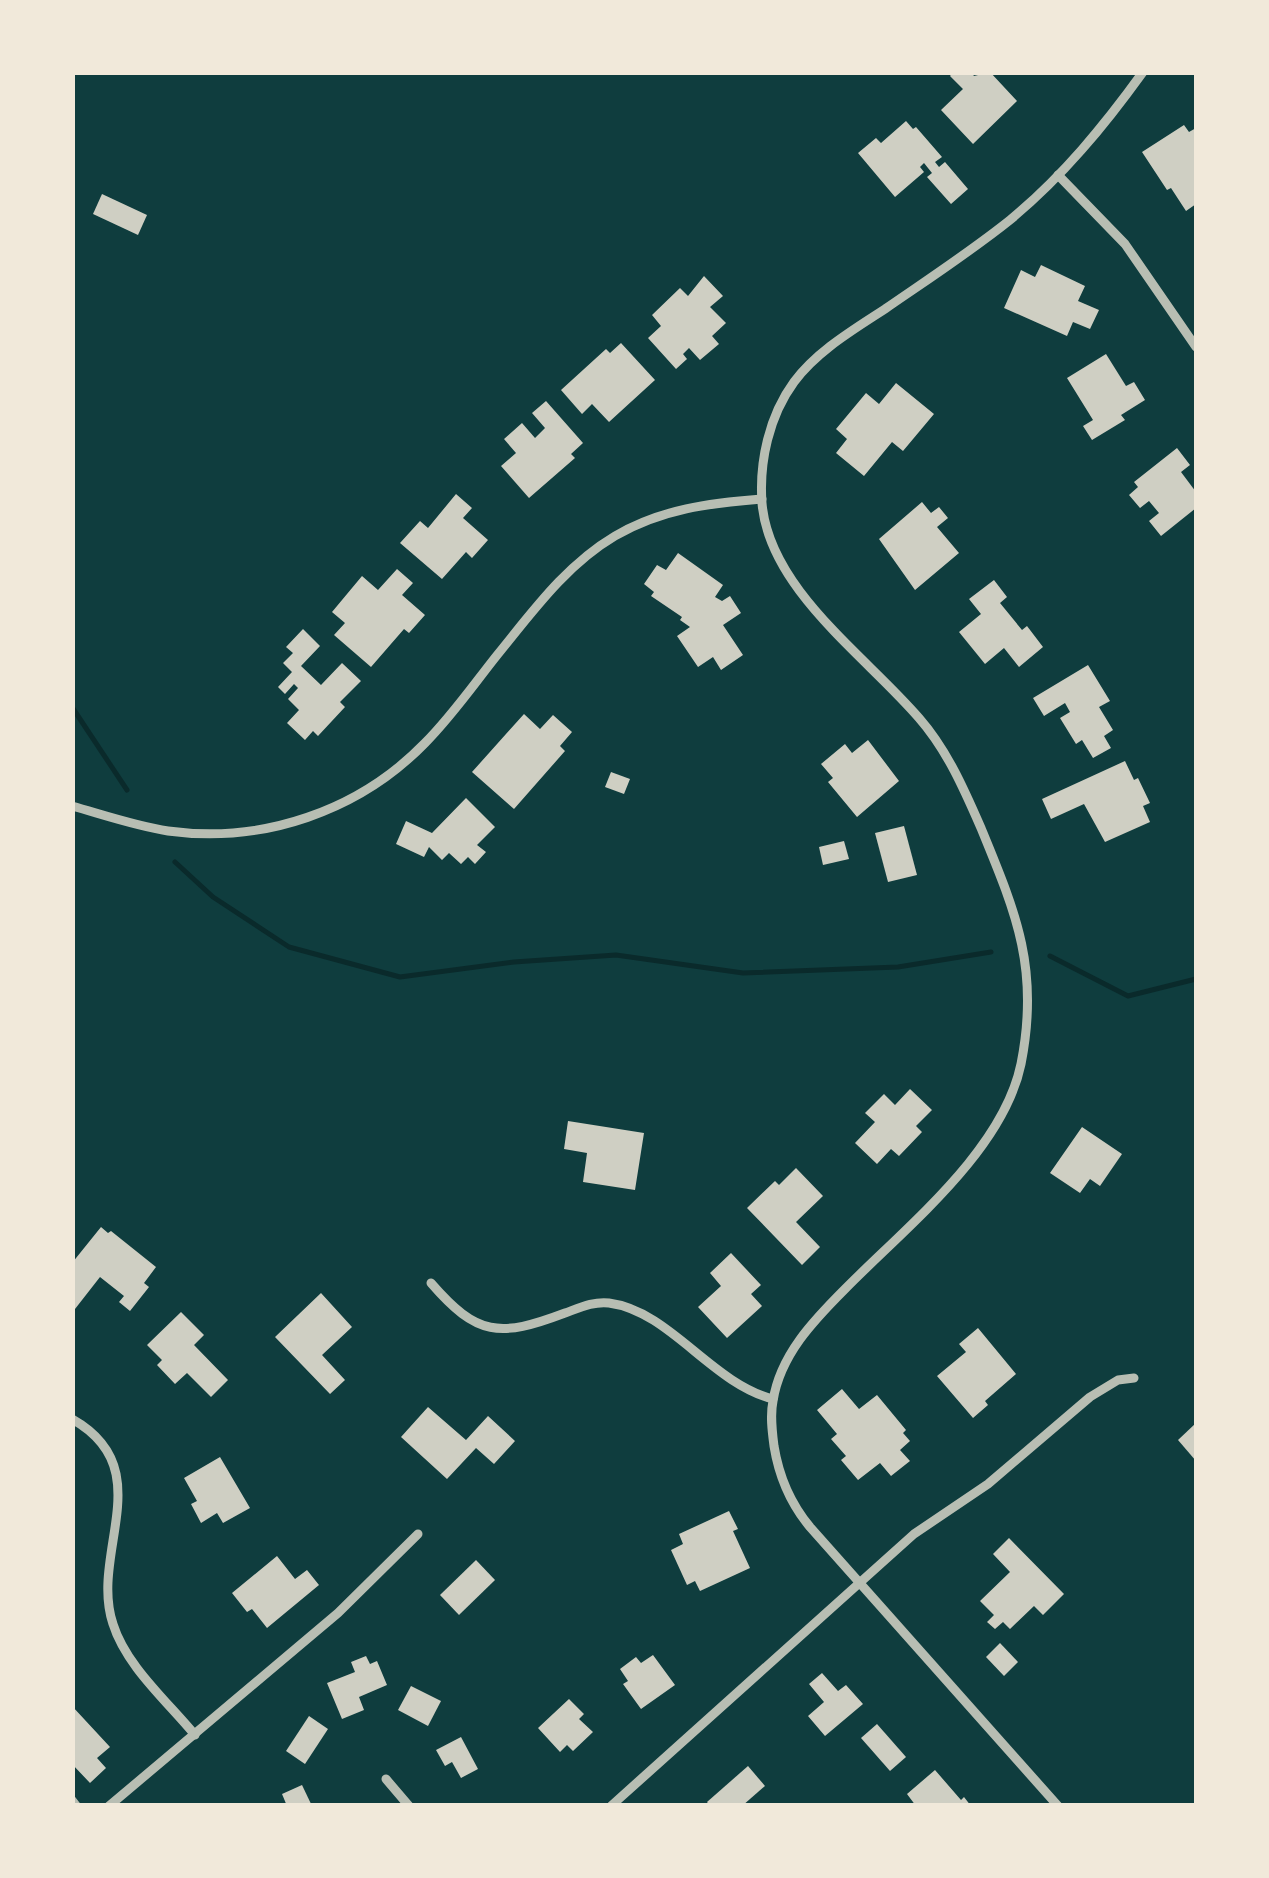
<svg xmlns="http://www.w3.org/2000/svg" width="1269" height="1878" font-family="'Exo 2',sans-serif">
<rect width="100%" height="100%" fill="#0f3d3e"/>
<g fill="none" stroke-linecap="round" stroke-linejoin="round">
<g stroke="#0a2a2b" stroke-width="5">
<polyline points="72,707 127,790"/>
<polyline points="175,862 213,897 289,947 400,977 514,962 616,955 743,973 898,967 991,952"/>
<polyline points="1050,956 1128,996 1196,979"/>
</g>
</g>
<g fill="#cfcfc3">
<polygon points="953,72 971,72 974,76 990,72 1017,101 973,144 941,110 963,89 950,76"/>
<polygon points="906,121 913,129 916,127 942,157 935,162 939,167 945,162 968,189 951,204 927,177 932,173 924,163 920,167 924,172 895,197 858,153 876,138 881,143"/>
<polygon points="1184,125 1189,132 1196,128 1196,204 1186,211 1171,188 1167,190 1142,152"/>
<polygon points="102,194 147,215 138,235 93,214"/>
<polygon points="1041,265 1085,286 1078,301 1099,310 1090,329 1073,322 1067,336 1004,308 1021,270 1035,277"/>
<polygon points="704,276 723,296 710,307 726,323 712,336 719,344 700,360 689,348 683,354 687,359 676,369 648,338 661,326 652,315 680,288 688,296"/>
<polygon points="621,343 655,380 609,422 592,404 582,414 561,390 606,349 610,353"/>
<polygon points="1106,354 1126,386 1134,382 1145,400 1121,415 1125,420 1092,440 1083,426 1093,420 1067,378"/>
<polygon points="896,383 934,414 903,451 892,442 864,476 836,453 847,439 836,429 866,393 879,404"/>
<polygon points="546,401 583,443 571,454 575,458 529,498 501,466 516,453 504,439 522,423 535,438 545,428 532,413"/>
<polygon points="1177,448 1190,465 1181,472 1196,492 1196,508 1161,536 1149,521 1159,513 1149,501 1140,508 1129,495 1138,487 1134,482"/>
<polygon points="456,494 472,508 463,518 488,540 472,558 466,552 442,579 400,543 420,521 428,528"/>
<polygon points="922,502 931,513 939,507 948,518 937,527 959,553 915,590 879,539"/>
<polygon points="678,553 723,585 715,597 722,601 730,596 741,613 723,625 743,655 721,670 713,657 698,667 677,636 690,627 680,620 682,617 651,596 654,592 644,584 657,565 666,570"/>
<polygon points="397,569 413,583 402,595 425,615 409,633 404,629 371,667 334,635 345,623 332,612 362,576 378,590"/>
<polygon points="994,580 1007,597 1000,603 1022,630 1027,626 1043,647 1019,667 1004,648 985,664 959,632 981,614 969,599"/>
<polygon points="303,629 320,646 301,666 321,685 342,663 361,681 340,702 345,707 318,736 313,731 305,740 287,723 299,710 288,699 298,688 294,684 285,694 278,687 292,672 283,663 293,653 286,647"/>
<polygon points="1088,665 1110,701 1099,707 1113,730 1104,736 1111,748 1093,758 1082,740 1076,744 1060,718 1070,712 1065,703 1044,716 1033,698"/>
<polygon points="524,714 540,729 553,715 572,732 560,746 565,751 514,809 472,772"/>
<polygon points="868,740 899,781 857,817 828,782 833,778 821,764 845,744 852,753"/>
<polygon points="1125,761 1134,780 1138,778 1150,803 1143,806 1150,822 1105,842 1084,804 1051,819 1042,799"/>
<polygon points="611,772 630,779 624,794 605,787"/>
<polygon points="466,798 495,827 477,845 486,852 475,864 468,857 461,864 449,853 442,860 429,847 424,857 396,844 406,821 432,833"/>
<polygon points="904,826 917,875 888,882 875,833"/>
<polygon points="844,841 849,859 823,865 819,847"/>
<polygon points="910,1089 932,1110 916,1126 922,1132 899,1156 891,1149 877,1164 855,1143 875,1122 865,1113 884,1094 895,1105"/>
<polygon points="568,1121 644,1133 635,1190 583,1182 587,1153 564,1149"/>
<polygon points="1082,1127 1122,1154 1100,1186 1090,1179 1080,1193 1050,1173"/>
<polygon points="796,1168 823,1196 796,1222 820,1247 802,1265 747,1208 775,1181 779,1185"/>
<polygon points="101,1227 108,1233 111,1231 156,1267 144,1283 149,1287 130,1311 119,1302 124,1296 100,1277 75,1309 72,1307 72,1263"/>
<polygon points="731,1253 761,1285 751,1294 762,1306 727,1338 698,1307 721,1286 710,1273"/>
<polygon points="321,1293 352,1327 322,1355 345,1380 330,1394 275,1337"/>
<polygon points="181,1312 204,1335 194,1345 228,1380 211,1397 187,1373 175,1384 157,1365 162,1360 147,1345"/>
<polygon points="978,1328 1016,1374 985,1401 988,1405 973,1418 937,1376 966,1352 959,1344"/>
<polygon points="842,1389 859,1409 877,1395 906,1430 903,1433 910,1441 900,1450 910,1461 891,1476 880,1463 858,1480 841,1460 846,1456 831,1439 837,1434 817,1410"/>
<polygon points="428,1407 466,1440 488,1416 515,1441 494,1464 476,1448 447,1479 401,1437"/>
<polygon points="1196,1423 1196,1461 1178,1440"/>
<polygon points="220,1457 250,1508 223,1523 217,1513 201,1523 191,1504 197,1501 184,1478"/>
<polygon points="729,1511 738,1529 733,1531 750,1568 700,1591 695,1581 687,1585 671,1550 683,1544 679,1534"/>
<polygon points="1009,1538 1064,1594 1043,1615 1034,1606 1010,1629 1003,1622 995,1629 987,1622 994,1615 980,1601 1010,1572 993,1554"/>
<polygon points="277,1556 295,1579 307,1570 319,1585 267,1628 252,1609 247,1612 232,1593"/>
<polygon points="476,1560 495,1580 459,1615 440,1595"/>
<polygon points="1000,1643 1018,1662 1004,1676 986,1657"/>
<polygon points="653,1655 675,1685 641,1709 623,1684 628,1681 620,1669 636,1657 641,1663"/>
<polygon points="366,1656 370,1664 377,1661 387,1685 359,1697 364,1710 342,1719 327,1683 355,1672 351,1662"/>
<polygon points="822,1673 838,1691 846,1685 863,1704 825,1736 808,1716 824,1702 809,1684"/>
<polygon points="411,1686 441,1701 428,1726 398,1710"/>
<polygon points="569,1699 584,1714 579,1719 593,1732 573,1751 567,1745 560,1752 538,1728"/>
<polygon points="72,1706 110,1747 97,1758 106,1768 90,1783 72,1764"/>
<polygon points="309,1716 328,1729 305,1764 286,1751"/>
<polygon points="877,1724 906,1757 890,1771 861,1738"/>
<polygon points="461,1737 478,1769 461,1778 452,1762 445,1766 436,1750"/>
<polygon points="748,1766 765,1786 742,1806 710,1806 707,1802"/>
<polygon points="935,1770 961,1800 964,1797 971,1806 916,1806 907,1794"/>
<polygon points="302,1785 312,1806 287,1806 282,1794"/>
</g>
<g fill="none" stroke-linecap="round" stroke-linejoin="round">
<polyline stroke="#b8beb3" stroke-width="5" points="72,1797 79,1806"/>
<g stroke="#b8beb3" stroke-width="9">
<polyline points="1058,175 1125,244 1196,347"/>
<path d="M72,806C104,815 136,826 168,831C263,844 359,811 425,743C452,716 474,684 498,654C533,611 566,565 615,536C661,509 710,503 762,499"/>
<path d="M431,1283C477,1336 499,1338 565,1313C579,1308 594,1301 609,1303C670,1311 711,1383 773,1399"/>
<path d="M72,1419C161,1469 89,1553 113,1624C126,1666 168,1702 195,1735"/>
<polyline points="386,1779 409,1806"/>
<polyline points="109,1806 338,1613 418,1534"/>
<polyline points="611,1806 914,1534 988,1484 1090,1397 1118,1380 1134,1378"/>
<path d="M1058,1806L810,1527C790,1503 779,1477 774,1446C772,1431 770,1415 773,1401C780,1355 814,1320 845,1289C906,1227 1003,1151 1021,1064C1040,969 1016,913 981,828C964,789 947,750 919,718C866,656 769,589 762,503C759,462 769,416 794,382C817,351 853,330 885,309C927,280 970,252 1010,220C1062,177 1104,126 1143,72"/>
</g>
</g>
<rect width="1269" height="1878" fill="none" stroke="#f1e9da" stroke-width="150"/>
</svg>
